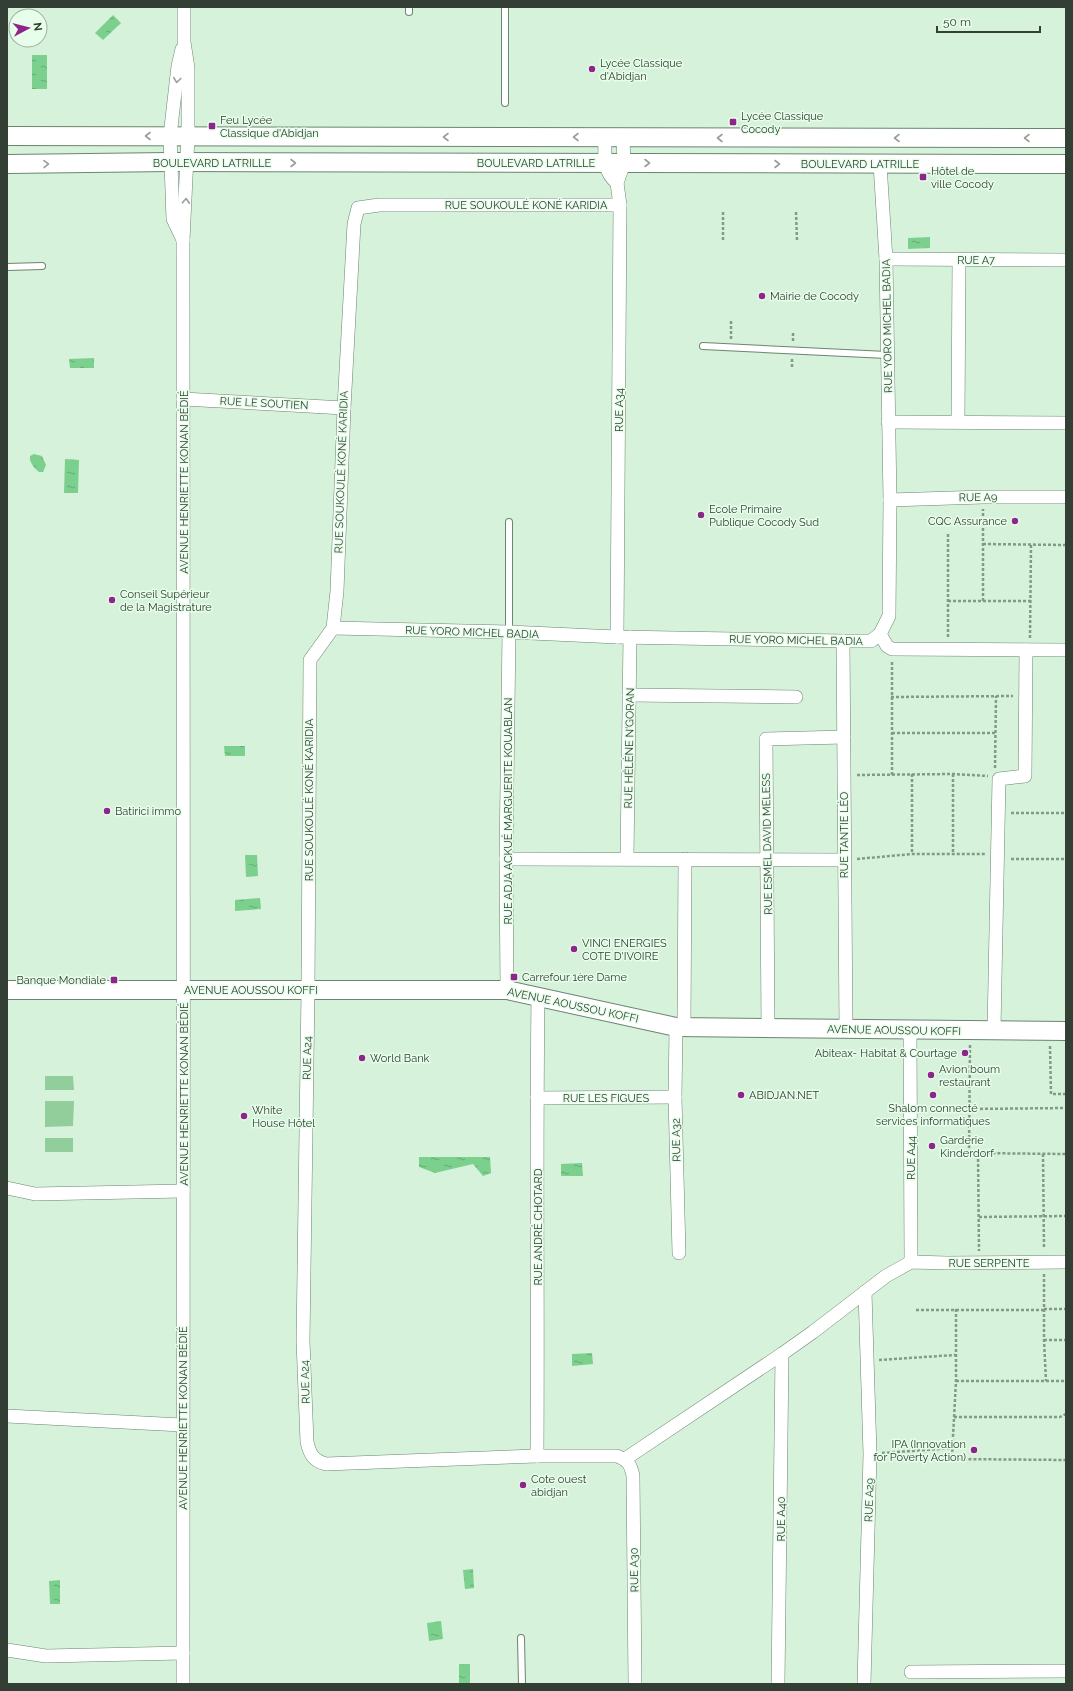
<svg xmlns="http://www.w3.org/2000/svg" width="1073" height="1691" font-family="Raleway,sans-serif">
<defs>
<pattern id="water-ripples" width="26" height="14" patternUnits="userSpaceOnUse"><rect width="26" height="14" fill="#7cd08d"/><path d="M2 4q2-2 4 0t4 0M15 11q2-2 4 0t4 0" fill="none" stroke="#66aa74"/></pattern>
</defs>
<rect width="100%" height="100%" fill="#d6f2da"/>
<g fill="#91ce9c">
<polygon points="45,1076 73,1076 74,1090 45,1090"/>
<polygon points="45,1101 74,1101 73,1126 45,1127"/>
<rect x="45" y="1138" width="28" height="14"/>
</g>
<g fill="url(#water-ripples)">
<polygon points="113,15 121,23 103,40 95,33"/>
<rect x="32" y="55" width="15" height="34"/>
<polygon points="930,237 930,248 908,249 908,238"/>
<polygon points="94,358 94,368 70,368 69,359"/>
<path d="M34,454L42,456L46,465L43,472H39C34,468 29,462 30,456Z"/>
<polygon points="65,459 79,460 78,493 64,493"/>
<polygon points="224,746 245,746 245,756 225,756"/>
<polygon points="245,855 257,855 258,876 246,877"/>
<polygon points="260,898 261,909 235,911 235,900"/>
<polygon points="419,1157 490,1157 491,1173 483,1176 473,1164 435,1173 419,1167"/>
<polygon points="582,1163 583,1176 561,1176 561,1164"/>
<polygon points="592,1353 593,1364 572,1366 572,1354"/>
<polygon points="473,1569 474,1588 465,1589 463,1570"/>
<polygon points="60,1580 60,1604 50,1604 49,1581"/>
<polygon points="441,1621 443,1639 429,1641 427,1623"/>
<rect x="459" y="1664" width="11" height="20"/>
</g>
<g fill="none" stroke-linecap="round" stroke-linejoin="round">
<g stroke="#6b856f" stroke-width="8">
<g id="lane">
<polyline points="505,7 505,103"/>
<polyline points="409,12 409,7"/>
<polyline points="7,267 42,266"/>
<polyline points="703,346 887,355"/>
<polyline points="509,522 509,632"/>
<polyline points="521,1638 522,1684"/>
</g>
</g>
<g stroke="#6b856f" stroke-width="14">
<g id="street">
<polyline points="182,49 178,66 170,136 173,219 183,240"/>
<path d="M605,137C605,156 602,170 617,183"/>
<path d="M620,205H379L358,208L354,224L344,408L337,591L333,628L310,660L308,991L303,1341L307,1442C310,1455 314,1461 326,1464L537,1456H617C628,1460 631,1465 633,1476L635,1684"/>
<polyline points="886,259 1066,260"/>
<polyline points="183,399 344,408"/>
<polyline points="888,422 1066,423"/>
<polyline points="958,422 959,260"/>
<polyline points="890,500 983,497 1066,497"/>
<polyline points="333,628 509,632 617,637 843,641 871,641 880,634 889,616 890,500 886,259 880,164"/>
<polyline points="880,634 887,646 892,649 1066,650"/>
<polyline points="617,637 620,205 617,183 624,163 623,138"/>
<polyline points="843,641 846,1030"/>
<polyline points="629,695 796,697"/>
<polyline points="627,858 630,637"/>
<polyline points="506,859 844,860"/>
<polyline points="507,990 506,859 509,632"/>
<polyline points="684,1026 685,859"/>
<polyline points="676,1027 675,1097 679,1253"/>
<polyline points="768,1028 766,739 844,737"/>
<polyline points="910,1030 911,1262"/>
<polyline points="994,1030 999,779 1025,776 1026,650"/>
<polyline points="537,1098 675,1097"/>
<polyline points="7,1188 35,1194 183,1191"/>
<polyline points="7,1416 182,1425"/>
<path d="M537,1456C538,1303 536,1150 538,997"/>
<polyline points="625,1459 782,1354 813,1332 886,1276 911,1262 947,1263 1066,1262"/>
<polyline points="7,1650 46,1656 183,1653"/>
<polyline points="911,1672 1066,1671"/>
<path d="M183,1684C183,1203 184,721 183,240L188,136V68L184,42V7"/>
<polyline points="778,1684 782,1354"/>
<polyline points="864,1684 870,1454 865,1292"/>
</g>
</g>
<g stroke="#6b856f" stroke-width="20">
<g id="secondary">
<polyline points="7,136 1066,138"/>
<polyline points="7,164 170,162 1066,164"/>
<polyline points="7,990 507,990 676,1027 1066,1031"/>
</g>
</g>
<g stroke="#859988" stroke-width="2.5" stroke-dasharray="3 2" stroke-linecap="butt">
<polyline points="796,212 797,240"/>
<polyline points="723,240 723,212"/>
<polyline points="731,321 731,339"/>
<polyline points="793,341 793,332"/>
<polyline points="792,367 792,358"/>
<polyline points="948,534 948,637"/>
<polyline points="983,544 1066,545"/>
<polyline points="948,601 1031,601"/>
<polyline points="983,601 983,509"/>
<polyline points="1030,638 1031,545"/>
<polyline points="891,697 1013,696"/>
<polyline points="892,733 997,733"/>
<polyline points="995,768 996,696"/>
<polyline points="912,774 912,854"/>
<polyline points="953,774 953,854"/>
<polyline points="857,775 953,774 988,776"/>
<polyline points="892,775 892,661"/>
<polyline points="1011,813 1066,813"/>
<polyline points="857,859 912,854 986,854"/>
<polyline points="1011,859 1066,859"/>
<polyline points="970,1045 969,1150 971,1153 1066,1154"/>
<polyline points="1050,1046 1051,1094 1066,1094"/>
<polyline points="970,1109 1066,1108"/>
<polyline points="978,1154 979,1251"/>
<polyline points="1043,1154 1044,1249"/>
<polyline points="979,1217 1066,1216"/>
<polyline points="1044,1274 1044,1340 1046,1381"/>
<polyline points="956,1309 956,1381 952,1455 954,1459 1066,1460"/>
<polyline points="1044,1309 1066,1309"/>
<polyline points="916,1310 1044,1310"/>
<polyline points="1044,1340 1066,1340"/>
<polyline points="879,1360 955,1355"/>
<polyline points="956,1381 1066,1381"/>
<polyline points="954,1417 1060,1417 1066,1414"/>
<polyline points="882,1453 953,1448"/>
</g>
<use href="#lane" stroke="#fff" stroke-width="6"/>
<use href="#street" stroke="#fff" stroke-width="13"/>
<use href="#secondary" stroke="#fff" stroke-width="18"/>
</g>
<defs><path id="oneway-chevron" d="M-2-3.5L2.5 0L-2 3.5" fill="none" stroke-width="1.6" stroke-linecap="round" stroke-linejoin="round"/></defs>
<g stroke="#999e9a">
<use href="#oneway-chevron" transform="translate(177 80) rotate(97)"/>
<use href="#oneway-chevron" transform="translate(148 136) rotate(180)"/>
<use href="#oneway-chevron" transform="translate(446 137) rotate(-180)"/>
<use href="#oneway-chevron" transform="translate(576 137) rotate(-180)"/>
<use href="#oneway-chevron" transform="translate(720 138) rotate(180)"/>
<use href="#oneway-chevron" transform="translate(897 138) rotate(-180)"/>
<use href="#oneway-chevron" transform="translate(1027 138) rotate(-180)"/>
<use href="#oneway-chevron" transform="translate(293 163)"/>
<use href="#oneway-chevron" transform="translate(647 163)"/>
<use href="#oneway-chevron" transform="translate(46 164) rotate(-1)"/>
<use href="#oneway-chevron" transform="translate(777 164)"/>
<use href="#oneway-chevron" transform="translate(186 201) rotate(-87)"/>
</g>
<g fill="#8d258a" stroke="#e7feea" stroke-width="1.5">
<circle cx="592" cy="69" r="4"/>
<rect x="729" y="118" width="8" height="8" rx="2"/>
<rect x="208" y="122" width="8" height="8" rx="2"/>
<rect x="919" y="173" width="8" height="8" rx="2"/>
<circle cx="762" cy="296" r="4"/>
<circle cx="701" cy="515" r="4"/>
<circle cx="1015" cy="521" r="4"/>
<circle cx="112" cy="600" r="4"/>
<circle cx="107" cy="811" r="4"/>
<circle cx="574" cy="949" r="4"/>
<rect x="510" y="973" width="8" height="8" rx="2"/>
<rect x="110" y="976" width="8" height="8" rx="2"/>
<circle cx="965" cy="1053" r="4"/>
<circle cx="362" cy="1058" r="4"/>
<circle cx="931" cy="1075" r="4"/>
<circle cx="741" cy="1095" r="4"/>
<circle cx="933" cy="1095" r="4"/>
<circle cx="244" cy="1116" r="4"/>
<circle cx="932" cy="1146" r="4"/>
<circle cx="974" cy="1450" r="4"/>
<circle cx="523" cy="1485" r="4"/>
</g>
<g text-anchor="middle" stroke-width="3" stroke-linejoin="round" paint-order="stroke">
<g font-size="11" fill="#333e35" stroke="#e7feea" text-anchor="start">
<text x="600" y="67">Lycée Classique<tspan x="600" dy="13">d'Abidjan</tspan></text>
<text x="741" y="120">Lycée Classique<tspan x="741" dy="13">Cocody</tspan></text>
<text x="220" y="124">Feu Lycée<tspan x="220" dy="13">Classique d'Abidjan</tspan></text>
<text x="931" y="175">Hôtel de<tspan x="931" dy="13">ville Cocody</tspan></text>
<text x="770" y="300">Mairie de Cocody</text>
<text x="709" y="513">Ecole Primaire<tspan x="709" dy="13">Publique Cocody Sud</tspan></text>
<text x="1007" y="525" text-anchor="end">CQC Assurance</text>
<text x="120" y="598">Conseil Supérieur<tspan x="120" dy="13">de la Magistrature</tspan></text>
<text x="115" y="815">Batirici immo</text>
<text x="582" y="947">VINCI ENERGIES<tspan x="582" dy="13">COTE D'IVOIRE</tspan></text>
<text x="522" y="981">Carrefour 1ère Dame</text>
<text x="106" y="984" text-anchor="end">Banque Mondiale</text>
<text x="957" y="1057" text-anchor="end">Abiteax- Habitat &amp; Courtage</text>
<text x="370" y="1062">World Bank</text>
<text x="939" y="1073">Avion boum<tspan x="939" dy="13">restaurant</tspan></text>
<text x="749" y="1099">ABIDJAN.NET</text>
<text x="933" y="1112" text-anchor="middle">Shalom connecté<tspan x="933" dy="13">services informatiques</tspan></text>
<text x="252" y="1114">White<tspan x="252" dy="13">House Hôtel</tspan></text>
<text x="940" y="1144">Garderie<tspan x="940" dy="13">Kinderdorf</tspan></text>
<text x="966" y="1448" text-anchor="end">IPA (Innovation<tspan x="966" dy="13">for Poverty Action)</tspan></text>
<text x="531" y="1483">Cote ouest<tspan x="531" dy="13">abidjan</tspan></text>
</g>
<g font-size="11" fill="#333e35" stroke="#e7feea">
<text x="212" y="167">BOULEVARD LATRILLE</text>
<text x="536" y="167">BOULEVARD LATRILLE</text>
<text x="860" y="168">BOULEVARD LATRILLE</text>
<text x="526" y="209">RUE SOUKOULÉ KONÉ KARIDIA</text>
<text x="976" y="264">RUE A7</text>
<text transform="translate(887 326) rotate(-91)" y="4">RUE YORO MICHEL BADIA</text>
<text transform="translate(264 403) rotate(3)" y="4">RUE LE SOUTIEN</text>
<text transform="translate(619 410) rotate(-90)" y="4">RUE A34</text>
<text transform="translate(341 472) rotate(-88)" y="4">RUE SOUKOULÉ KONÉ KARIDIA</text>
<text transform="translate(184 482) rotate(-90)" y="4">AVENUE HENRIETTE KONAN BÉDIÉ</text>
<text transform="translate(978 497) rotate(-1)" y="4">RUE A9</text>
<text transform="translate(472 632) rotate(2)" y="4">RUE YORO MICHEL BADIA</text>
<text transform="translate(796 640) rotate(1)" y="4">RUE YORO MICHEL BADIA</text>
<text transform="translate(629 748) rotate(-89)" y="4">RUE HÉLÈNE N'GORAN</text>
<text transform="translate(309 800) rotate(-90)" y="4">RUE SOUKOULÉ KONÉ KARIDIA</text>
<text transform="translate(508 811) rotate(-90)" y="4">RUE ADJA ACKUÉ MARGUERITE KOUABLAN</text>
<text transform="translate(844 835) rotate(-90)" y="4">RUE TANTIE LÉO</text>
<text transform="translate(767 844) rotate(-91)" y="4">RUE ESMEL DAVID MELESS</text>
<text x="251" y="994">AVENUE AOUSSOU KOFFI</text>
<text transform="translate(573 1005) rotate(12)" y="4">AVENUE AOUSSOU KOFFI</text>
<text transform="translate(894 1030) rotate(1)" y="4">AVENUE AOUSSOU KOFFI</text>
<text transform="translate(307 1058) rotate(-89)" y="4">RUE A24</text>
<text transform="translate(184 1094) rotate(-90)" y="4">AVENUE HENRIETTE KONAN BÉDIÉ</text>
<text x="606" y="1102">RUE LES FIGUES</text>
<text transform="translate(676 1140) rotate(-91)" y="4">RUE A32</text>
<text transform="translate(911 1158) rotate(-90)" y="4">RUE A44</text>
<text transform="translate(538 1227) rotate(-90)" y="4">RUE ANDRÉ CHOTARD</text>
<text x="989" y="1267">RUE SERPENTE</text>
<text transform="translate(305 1382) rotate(-92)" y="4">RUE A24</text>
<text transform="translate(183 1418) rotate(-90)" y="4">AVENUE HENRIETTE KONAN BÉDIÉ</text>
<text transform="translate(869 1500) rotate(-88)" y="4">RUE A29</text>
<text transform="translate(781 1519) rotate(-90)" y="4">RUE A40</text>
<text transform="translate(634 1570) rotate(-91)" y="4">RUE A30</text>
</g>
</g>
<rect width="1073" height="1691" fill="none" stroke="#333e35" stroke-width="16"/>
<g transform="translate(28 28) rotate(83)"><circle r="19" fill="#e7feea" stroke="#9fb1a2"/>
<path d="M0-3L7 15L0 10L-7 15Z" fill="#8d258a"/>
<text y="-6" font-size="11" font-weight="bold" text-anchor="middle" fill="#333e35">N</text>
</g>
<path d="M937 26v6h103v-6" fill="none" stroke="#333e35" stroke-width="2"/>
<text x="943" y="26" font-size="12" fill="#333e35" stroke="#e7feea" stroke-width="3" paint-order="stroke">50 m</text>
</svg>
